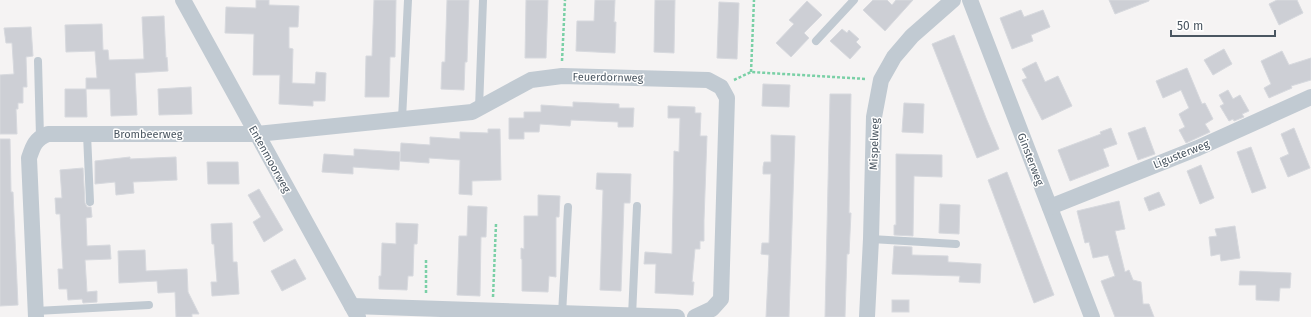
<svg xmlns="http://www.w3.org/2000/svg" width="1311" height="317" font-family="'Fira Sans',sans-serif">
<rect width="100%" height="100%" fill="#f5f3f3"/>
<g fill="#cdcfd5" stroke="#d7d9de">
<polygon points="256,0 269,0 269,5 299,6 298,27 289,27 289,48 293,49 292,83 315,84 316,72 326,73 325,101 313,101 313,106 279,104 280,75 253,75 254,34 225,33 226,7 256,8"/>
<polygon points="374,0 396,0 395,57 390,57 389,97 365,97 366,56 372,56"/>
<polygon points="447,0 469,0 467,62 465,62 464,90 441,89 442,62 445,62"/>
<polygon points="526,0 548,0 546,58 525,58"/>
<polygon points="595,0 615,0 614,22 616,22 615,53 576,51 577,21 594,21"/>
<polygon points="655,0 675,0 674,53 654,52"/>
<polygon points="873,0 887,0 892,5 896,0 913,0 885,31 863,10"/>
<polygon points="1109,0 1149,0 1149,1 1115,14"/>
<polygon points="1277,0 1297,0 1303,13 1279,25 1269,4"/>
<polygon points="807,1 822,15 804,33 809,38 791,57 776,43 794,24 789,20"/>
<polygon points="719,2 739,3 737,59 717,58"/>
<polygon points="1021,10 1024,17 1043,10 1050,27 1031,35 1033,41 1012,49 1000,18"/>
<polygon points="164,16 166,58 167,57 168,71 135,73 137,115 111,116 110,89 86,89 86,78 97,78 95,51 66,52 65,25 102,24 103,50 108,50 109,60 144,59 142,17"/>
<polygon points="31,27 33,56 26,57 27,87 23,87 23,103 18,103 18,109 16,109 17,134 0,134 0,75 14,74 12,43 6,43 4,28"/>
<polygon points="842,29 847,33 849,30 859,39 856,42 861,47 850,59 830,41"/>
<polygon points="954,35 986,118 999,149 977,158 932,44"/>
<polygon points="1224,49 1232,64 1213,75 1204,60"/>
<polygon points="1282,51 1289,65 1311,58 1311,80 1291,86 1292,88 1269,98 1264,88 1271,84 1261,61"/>
<polygon points="1036,62 1045,82 1058,76 1072,106 1042,120 1022,80 1027,78 1022,69"/>
<polygon points="1187,68 1202,104 1205,103 1213,119 1205,124 1210,132 1186,143 1179,130 1185,127 1179,114 1189,108 1181,90 1163,98 1156,81"/>
<polygon points="763,84 790,85 789,107 762,106"/>
<polygon points="191,87 192,114 159,115 158,89"/>
<polygon points="65,89 86,89 87,117 65,117"/>
<polygon points="1228,90 1233,99 1240,95 1249,111 1242,114 1244,117 1234,121 1233,119 1229,121 1220,106 1224,104 1219,95"/>
<polygon points="830,94 851,94 849,213 851,213 849,254 847,254 845,317 825,317"/>
<polygon points="573,102 619,104 619,108 634,108 633,127 618,127 618,122 571,120 570,126 540,124 539,132 524,132 524,139 509,139 509,118 524,118 524,112 541,112 541,105 573,107"/>
<polygon points="904,103 924,104 923,133 902,132"/>
<polygon points="668,106 695,107 695,113 701,113 700,136 707,136 704,220 704,241 700,241 700,249 695,249 692,282 694,282 693,295 655,293 656,264 644,264 645,252 672,254 674,151 679,152 680,118 668,118"/>
<polygon points="1145,127 1155,154 1138,160 1128,133"/>
<polygon points="1111,128 1117,144 1103,149 1109,166 1070,181 1058,150 1101,134 1100,132"/>
<polygon points="1294,128 1310,168 1288,177 1280,158 1289,154 1281,134"/>
<polygon points="488,129 500,129 501,180 472,181 472,195 459,194 460,160 429,158 429,163 400,161 401,143 430,145 430,137 460,139 460,132 488,133"/>
<polygon points="771,135 795,136 789,317 766,317 769,255 761,254 762,243 769,243 771,174 763,174 763,167 764,162 771,162"/>
<polygon points="0,139 10,139 11,192 13,192 18,305 0,306"/>
<polygon points="1251,147 1266,188 1252,193 1237,152"/>
<polygon points="354,149 400,152 399,170 353,167 353,174 322,172 324,154 354,156"/>
<polygon points="896,154 942,155 942,177 914,176 913,236 894,235 894,225 896,225"/>
<polygon points="130,157 130,159 176,157 177,180 133,182 134,193 116,195 115,182 95,184 95,161"/>
<polygon points="207,162 238,162 239,184 208,184"/>
<polygon points="1201,165 1214,198 1200,204 1187,171"/>
<polygon points="83,168 85,203 87,207 91,207 92,217 86,218 87,246 110,245 111,259 85,260 87,292 97,291 97,302 83,303 82,299 68,300 67,289 59,289 58,269 63,269 60,214 56,214 55,198 62,198 60,170"/>
<polygon points="1007,172 1054,295 1034,303 988,180"/>
<polygon points="597,173 631,174 630,203 624,203 621,291 600,290 603,190 596,189"/>
<polygon points="259,189 283,230 264,242 253,222 261,217 248,195"/>
<polygon points="1159,192 1165,205 1149,211 1144,198"/>
<polygon points="538,195 560,196 559,217 556,217 556,277 549,276 548,292 522,291 522,259 521,259 521,248 524,249 524,216 538,216"/>
<polygon points="1119,201 1125,229 1115,231 1125,272 1129,270 1133,280 1141,282 1143,304 1149,304 1154,317 1115,317 1101,281 1115,276 1108,255 1093,258 1089,242 1085,243 1077,211"/>
<polygon points="940,204 960,205 959,234 939,233"/>
<polygon points="468,206 487,207 486,237 481,237 480,296 457,295 459,236 467,236"/>
<polygon points="232,223 233,262 237,262 239,294 212,296 211,282 217,282 214,244 212,244 211,224"/>
<polygon points="396,223 418,224 417,244 414,244 413,276 408,276 407,290 379,289 379,276 381,276 382,243 396,244"/>
<polygon points="1235,226 1240,258 1221,261 1220,254 1211,256 1209,237 1217,236 1215,229"/>
<polygon points="894,246 912,247 912,255 948,256 948,262 981,264 980,283 959,282 960,276 892,274"/>
<polygon points="145,250 146,271 187,269 188,292 199,314 192,314 192,317 176,317 175,292 158,293 157,281 119,283 118,251"/>
<polygon points="295,259 306,279 282,291 271,271"/>
<polygon points="1240,271 1291,273 1290,288 1280,288 1279,301 1256,300 1256,285 1239,285"/>
<rect x="892" y="300" width="17" height="12"/>
</g>
<g fill="none" stroke-linecap="round" stroke-linejoin="round">
<g stroke="#7ad0a6" stroke-width="2.5" stroke-dasharray="3 2" stroke-linecap="butt">
<polyline points="562,61 565,0"/>
<polyline points="751,72 754,0"/>
<polyline points="734,80 751,72 867,79"/>
<polyline points="426,260 426,294"/>
<polyline points="493,297 496,224"/>
</g>
<g stroke="#c1cad2" stroke-width="8">
<polyline points="816,41 854,0"/>
<polyline points="38,61 40,137"/>
<polyline points="479,108 483,0"/>
<polyline points="402,119 408,0"/>
<polyline points="87,134 90,202"/>
<polyline points="871,239 956,244"/>
<polyline points="36,311 149,305"/>
<polyline points="562,314 568,207"/>
<polyline points="632,316 637,206"/>
</g>
<g stroke="#c1cad2" stroke-width="16">
<polyline points="183,0 358,317"/>
<polyline points="970,0 1092,317"/>
<polyline points="1050,207 1198,148 1311,97"/>
<polyline points="352,306 677,317"/>
<path d="M36,317L29,158C33,146 35,139 48,134H257L472,112L531,80L562,76L708,80L721,87L727,98L721,299L712,309L695,317"/>
<polyline points="867,317 871,239 874,117 881,80 894,57 912,36 953,0"/>
</g>
</g>
<g text-anchor="middle" stroke-width="3" stroke-linejoin="round" paint-order="stroke">
<g font-size="11" fill="#4a5661" stroke="#fff">
<text transform="translate(608 77) rotate(1)" y="4">Feuerdornweg</text>
<text x="148" y="138">Brombeerweg</text>
<text transform="translate(874 144) rotate(-88)" y="4">Mispelweg</text>
<text transform="translate(1181 154) rotate(-22)" y="4">Ligusterweg</text>
<text transform="translate(270 159) rotate(61)" y="4">Entenmoorweg</text>
<text transform="translate(1031 159) rotate(69)" y="4">Ginsterweg</text>
</g>
</g>
<path d="M1171 30v6h104v-6" fill="none" stroke="#4a5661" stroke-width="2"/>
<text x="1177" y="30" font-size="12" fill="#4a5661" stroke="#ffffff" stroke-width="3" paint-order="stroke">50 m</text>
</svg>
